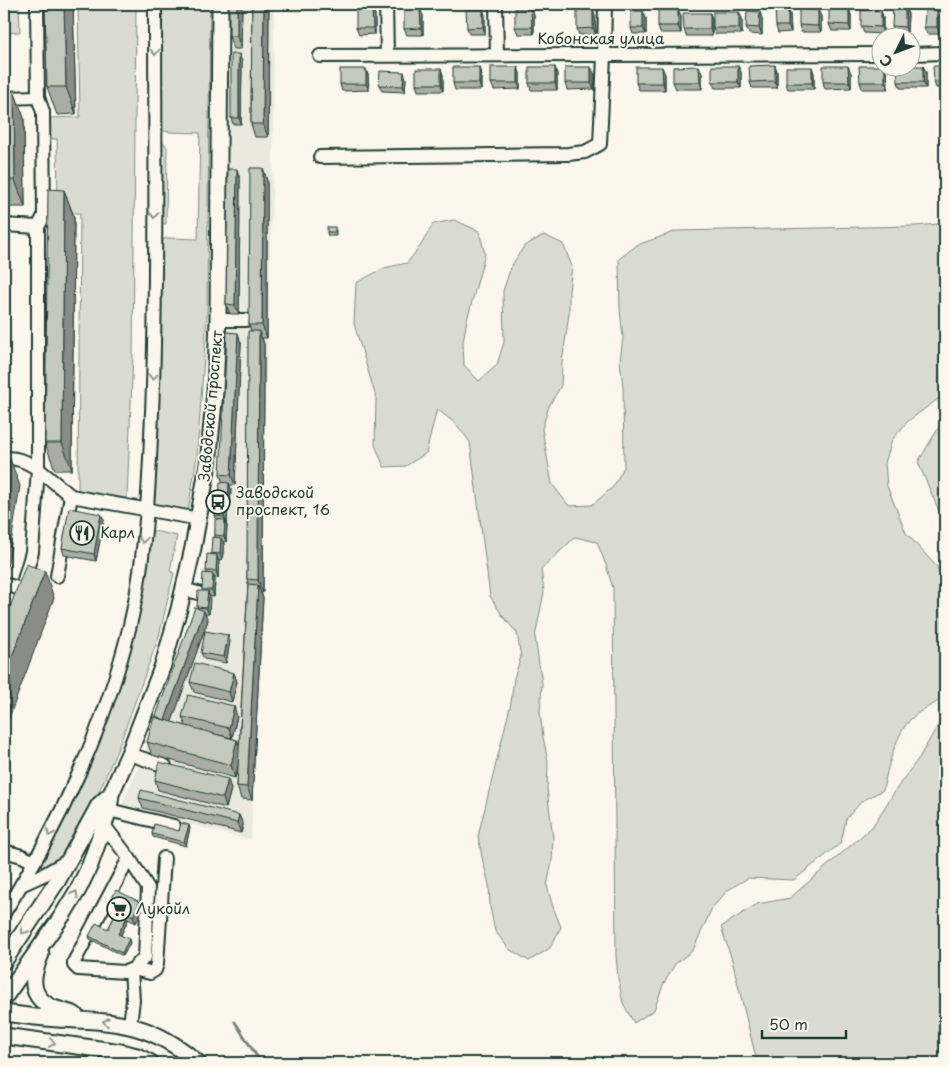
<svg xmlns="http://www.w3.org/2000/svg" width="949" height="1067" font-family="'Playpen Sans',sans-serif">
<rect width="100%" height="100%" fill="#fbf7ec"/>
<filter id="ink" filterUnits="userSpaceOnUse"><feTurbulence type="fractalNoise" baseFrequency=".02" numOctaves="2"/><feDisplacementMap in="SourceGraphic" scale="10" xChannelSelector="R" yChannelSelector="G"/><feConvolveMatrix kernelMatrix="1 2 1 2 8 2 1 2 1" color-interpolation-filters="sRGB"/></filter>
<g filter="url(#ink)">
<g fill="#eae9de">
<polygon points="230,4 274,4 273,164 251,840 121,807 165,704 195,617 215,536 225,409 228,340"/>
<rect x="4" y="257" width="7" height="116"/>
</g>
<g fill="#dbdcd1" stroke="#7d8c82">
<polygon points="5,4 19,4 20,32 6,33"/>
<polygon points="78,4 136,4 133,355 127,498 78,492 80,213 51,213 58,206 57,139 50,139 49,118 80,117"/>
<polygon points="159,4 210,4 207,314 197,456 188,511 151,503 161,345 159,241 167,238 198,239 200,133 170,132 160,130"/>
<polygon points="164,143 167,147 166,224 159,223 159,146"/>
<path d="M454,220L479,231L485,254L467,320L463,342L464,365L479,381L497,365L504,342L503,291L511,267L524,246L544,235L563,244L572,266L569,291V314L562,363L561,386L549,406L542,429L552,484L569,506L592,505L613,487L624,467L623,386L620,361L623,337L620,310L619,259L637,245L677,231L915,226L938,224L945,226V394L908,421L892,440L885,463L887,486L906,533L937,567L945,587V697C935,704 920,710 912,718C896,732 887,770 883,790L862,801L846,819L841,843L794,880L748,878L728,890L712,908L693,950L675,964L663,985L654,1010L634,1023L623,1003L618,978L616,955L613,588L606,565L597,542L575,537L541,570L544,592L535,637L542,684L540,713L543,737L548,761L547,789L553,838L552,861L547,886L553,907L561,927L550,948L529,961L509,949L495,931L490,907L489,884L483,862L478,836L511,703L514,678L521,657L517,633L502,615L490,596L470,442L456,424L437,409L426,453L406,466L384,467L375,445L376,397L354,324L356,283L384,268L407,263L421,245L433,224Z"/>
<polygon points="945,420 945,525 918,462 939,427"/>
<polygon points="149,530 177,536 170,571 174,573 159,636 119,746 100,789 63,860 48,868 36,869 94,744"/>
<polygon points="945,713 945,1063 757,1062 732,960 721,927 757,904 790,898 872,827 903,779 919,758"/>
</g>
<g fill="none" stroke-linecap="round" stroke-linejoin="round">
<polyline stroke="#74847b" stroke-width="3" points="235,1022 261,1063"/>
<g stroke="#1f3d34" stroke-width="16">
<g id="minor">
<polyline points="37,4 38,97 43,112 44,216 38,227 38,469 71,496 199,519"/>
<polyline points="386,4 387,55"/>
<polyline points="496,4 497,55"/>
<polyline points="912,54 945,53"/>
<polyline points="320,56 882,54"/>
<polyline points="4,98 38,97"/>
<polyline points="320,157 568,154 585,152 600,144 604,56 605,4"/>
<polyline points="4,225 38,227"/>
<polyline points="218,320 246,320"/>
<path d="M4,458C17,457 27,462 38,469L32,552L24,580"/>
<polyline points="57,576 71,496"/>
<polyline points="4,584 21,589"/>
<polyline points="183,589 198,593"/>
<polyline points="129,754 165,766"/>
<polyline points="102,807 109,810 174,826"/>
<polyline points="97,820 103,824 129,858 148,888 145,957 133,969 125,972 78,969 74,965 74,962 129,858"/>
<polyline points="4,851 22,856 34,862"/>
<polyline points="21,885 45,874 69,860"/>
<path d="M4,913C59,826 106,725 130,625C148,549 150,464 153,386C157,258 155,131 155,4"/>
<polyline points="133,969 150,973 155,970 157,964 164,858"/>
<polyline points="130,1025 133,1000 131,970"/>
</g>
</g>
<g stroke="#1f3d34" stroke-width="19">
<g id="major">
<path d="M41,954C33,973 27,993 49,1006C56,1010 67,1011 75,1015"/>
<polyline points="4,961 58,880 99,805 111,794"/>
<polyline points="4,998 62,916 79,888 90,865 109,810 111,794 130,751 163,665 179,609 193,548 208,464 215,391 218,320 220,4"/>
<path d="M4,1013C22,1015 40,1018 58,1019C117,1022 151,1022 198,1063"/>
<polyline points="4,1036 121,1052 137,1056 151,1063"/>
</g>
</g>
<use href="#minor" stroke="#fbf7ec" stroke-width="12"/>
<use href="#major" stroke="#fbf7ec" stroke-width="15"/>
</g>
<g fill="#a9ada3" stroke="#1f3d34">
<polygon points="45,4 73,4 76,114 57,115 47,87"/>
<polygon points="229,4 242,4 241,49 233,49 229,36"/>
<polygon points="252,4 269,4 268,137 255,137 251,124"/>
<polygon points="788,8 790,14 791,32 778,33 776,26"/>
<polygon points="905,8 908,14 907,33 894,33 892,26"/>
<polygon points="372,9 375,15 375,34 359,35 356,28"/>
<polygon points="483,9 485,15 485,34 469,34 467,28"/>
<polygon points="849,9 851,15 851,31 832,31 829,24"/>
<polygon points="678,10 681,17 681,33 660,33 658,26"/>
<polygon points="937,10 940,17 939,34 927,34 924,27"/>
<polygon points="881,11 883,17 883,34 864,33 861,26"/>
<polygon points="710,13 712,19 712,36 686,36 684,29"/>
<polygon points="534,14 534,34 518,34 515,27"/>
<polygon points="423,15 423,35 407,35 404,29"/>
<polygon points="595,16 596,35 579,35 577,29"/>
<polygon points="821,16 821,32 801,32 799,25"/>
<polygon points="646,18 646,34 633,34 631,28"/>
<polygon points="742,18 742,34 715,34 713,28"/>
<polygon points="762,18 762,35 749,34 746,27"/>
<polygon points="242,61 241,124 233,124 231,118"/>
<polygon points="775,65 777,72 777,88 752,88 750,82"/>
<polygon points="738,66 741,72 741,88 715,88 712,82"/>
<polygon points="923,66 926,72 926,88 900,88 898,82"/>
<polygon points="945,66 945,88 936,88 934,82"/>
<polygon points="555,67 557,74 557,90 531,90 529,83"/>
<polygon points="366,69 368,75 369,90 342,91 340,84"/>
<polygon points="441,69 443,75 443,91 418,91 416,84"/>
<polygon points="520,73 520,89 494,90 491,83"/>
<polygon points="594,73 594,89 567,90 565,83"/>
<polygon points="702,73 702,89 676,89 673,82"/>
<polygon points="814,73 814,89 788,89 786,83"/>
<polygon points="851,73 851,88 825,89 823,82"/>
<polygon points="887,73 888,89 862,89 860,82"/>
<polygon points="481,74 481,90 455,90 453,83"/>
<polygon points="665,74 665,90 639,90 636,83"/>
<polygon points="406,78 405,92 382,91 379,85"/>
<polygon points="4,91 14,91 24,118 25,207 6,207 4,200"/>
<polygon points="263,168 267,181 267,338 262,338 264,344 263,593 261,592 263,598 252,800 241,799 237,786 238,769 235,778 152,755 147,742 156,718 156,716 198,608 197,607 203,591 202,590 207,573 206,571 211,555 211,553 215,537 215,535 216,519 215,516 219,500 219,499 223,483 220,474 241,343 235,485 229,485 231,489 230,506 228,506 227,523 226,523 227,526 226,542 223,542 224,544 222,561 219,560 218,578 214,578 215,580 214,597 209,596 209,614 205,614 208,620 171,722 186,726 182,717 237,716 232,738 210,733 237,740 239,745 248,584 247,579 251,331 249,325"/>
<polygon points="240,179 239,314 230,314 226,304"/>
<polygon points="64,190 74,217 72,470 55,470 45,443"/>
<polygon points="336,230 336,236 328,236 327,232"/>
<polygon points="101,514 104,520 96,561 64,555 62,548"/>
<polygon points="230,641 226,663 204,659 201,653"/>
<polygon points="234,673 237,682 232,702 194,692 190,682"/>
<polygon points="155,780 231,789 226,808 158,790"/>
<polygon points="139,798 239,815 243,825 241,833 143,808"/>
<polygon points="190,828 186,846 153,837 152,834 179,831"/>
<polygon points="140,902 143,908 136,923 128,919 128,920 121,935 130,943 123,956 90,939 89,936 108,929 116,913 111,911 109,904"/>
</g>
<g fill="#898d85" stroke="#1f3d34">
<polygon points="64,4 73,4 76,114 66,87"/>
<polygon points="237,4 242,4 241,49 237,36"/>
<polygon points="264,4 269,4 268,137 263,124"/>
<polygon points="531,8 534,14 534,34 532,27"/>
<polygon points="788,8 790,14 791,32 788,26"/>
<polygon points="905,8 908,14 907,33 905,27"/>
<polygon points="372,9 375,15 375,34 373,28"/>
<polygon points="420,9 423,15 423,35 421,28"/>
<polygon points="483,9 485,15 485,34 483,27"/>
<polygon points="593,9 595,16 596,35 593,28"/>
<polygon points="849,9 851,15 851,31 849,25"/>
<polygon points="678,10 681,17 681,33 678,26"/>
<polygon points="818,10 821,16 821,32 818,26"/>
<polygon points="937,10 940,17 939,34 937,27"/>
<polygon points="643,11 646,18 646,34 643,28"/>
<polygon points="881,11 883,17 883,34 881,27"/>
<polygon points="739,12 742,18 742,34 739,28"/>
<polygon points="760,12 762,18 762,35 759,28"/>
<polygon points="710,13 712,19 712,36 710,29"/>
<polygon points="239,54 242,61 241,124 239,118"/>
<polygon points="775,65 777,72 777,88 775,81"/>
<polygon points="699,66 702,73 702,89 700,82"/>
<polygon points="738,66 741,72 741,88 738,82"/>
<polygon points="848,66 851,73 851,88 849,82"/>
<polygon points="923,66 926,72 926,88 923,82"/>
<polygon points="479,67 481,74 481,90 479,83"/>
<polygon points="518,67 520,73 520,89 518,83"/>
<polygon points="555,67 557,74 557,90 555,83"/>
<polygon points="591,67 594,73 594,89 591,83"/>
<polygon points="662,67 665,74 665,90 663,83"/>
<polygon points="812,67 814,73 814,89 812,83"/>
<polygon points="885,68 887,73 888,89 885,82"/>
<polygon points="366,69 368,75 369,90 366,84"/>
<polygon points="441,69 443,75 443,91 441,84"/>
<polygon points="404,72 406,78 405,92 403,86"/>
<polygon points="14,91 24,118 25,207 15,180"/>
<polygon points="263,168 267,181 267,338 262,325"/>
<polygon points="237,169 240,179 239,314 235,305"/>
<polygon points="64,190 74,217 72,470 62,443"/>
<polygon points="259,331 264,344 263,593 258,580"/>
<polygon points="238,333 241,343 235,485 231,475"/>
<polygon points="10,459 20,486 6,575 4,570 4,499"/>
<polygon points="229,483 231,489 230,506 228,499"/>
<polygon points="226,500 228,507 227,523 224,517"/>
<polygon points="101,514 104,520 96,561 94,554"/>
<polygon points="225,520 227,526 226,542 224,536"/>
<polygon points="221,538 224,544 222,561 220,554"/>
<polygon points="217,555 219,562 218,578 216,571"/>
<polygon points="45,571 54,598 4,731 4,677"/>
<polygon points="213,574 215,580 214,597 212,590"/>
<polygon points="258,585 263,598 252,800 247,787"/>
<polygon points="208,591 210,598 209,614 206,608"/>
<polygon points="204,611 208,620 169,730 165,720"/>
<polygon points="228,635 230,641 226,663 224,657"/>
<polygon points="234,673 237,682 232,702 229,692"/>
<polygon points="234,706 237,716 232,738 229,728"/>
<polygon points="237,740 242,753 235,778 231,765"/>
<polygon points="228,779 231,789 226,808 223,798"/>
<polygon points="239,815 243,825 241,833 237,823"/>
<polygon points="189,825 190,828 186,846 184,842"/>
<polygon points="140,902 143,908 136,923 133,916"/>
<polygon points="127,917 128,920 120,937 118,934"/>
<polygon points="129,939 130,943 123,956 122,953"/>
</g>
<g fill="#c4c9be" stroke="#1f3d34">
<polygon points="45,4 64,4 66,87 47,87"/>
<rect x="229" y="4" width="8" height="32"/>
<polygon points="252,4 264,4 263,124 251,124"/>
<polygon points="893,7 905,8 905,27 892,26"/>
<polygon points="515,8 531,8 532,27 515,27"/>
<polygon points="775,8 788,8 788,26 776,26"/>
<polygon points="829,8 849,9 849,25 829,24"/>
<polygon points="356,9 372,9 373,28 356,28"/>
<polygon points="404,9 420,9 421,28 404,29"/>
<polygon points="466,9 483,9 483,27 467,28"/>
<polygon points="577,9 593,9 593,28 577,29"/>
<polygon points="799,9 818,10 818,26 799,25"/>
<rect x="658" y="10" width="20" height="16"/>
<polygon points="861,10 881,11 881,27 861,26"/>
<polygon points="925,10 937,10 937,27 924,27"/>
<rect x="631" y="11" width="12" height="17"/>
<polygon points="747,11 760,12 759,28 746,27"/>
<rect x="713" y="12" width="26" height="16"/>
<polygon points="683,13 710,13 710,29 684,29"/>
<rect x="231" y="54" width="8" height="64"/>
<polygon points="775,65 775,81 750,82 749,66"/>
<polygon points="699,66 700,82 673,82 673,67"/>
<rect x="712" y="66" width="26" height="16"/>
<polygon points="823,66 848,66 849,82 823,82"/>
<polygon points="859,66 882,66 882,68 885,68 885,82 860,82"/>
<polygon points="912,66 923,66 923,82 898,82 897,68 912,68"/>
<polygon points="933,66 945,66 945,82 934,82"/>
<rect x="453" y="67" width="26" height="16"/>
<rect x="491" y="67" width="27" height="16"/>
<rect x="529" y="67" width="26" height="16"/>
<rect x="565" y="67" width="26" height="16"/>
<polygon points="636,67 662,67 663,83 636,83"/>
<rect x="786" y="67" width="26" height="16"/>
<rect x="340" y="69" width="26" height="15"/>
<rect x="416" y="69" width="25" height="15"/>
<polygon points="380,71 404,72 403,86 379,85"/>
<polygon points="4,91 14,91 15,180 4,180"/>
<polygon points="250,168 263,168 262,325 249,325"/>
<polygon points="228,169 237,169 235,305 226,304"/>
<polygon points="48,189 64,190 62,443 45,443"/>
<rect x="327" y="227" width="8" height="5"/>
<polygon points="248,331 259,331 258,580 247,579"/>
<polygon points="227,332 238,333 231,475 220,474"/>
<polygon points="4,458 10,459 4,499"/>
<polygon points="220,482 229,483 228,499 219,499"/>
<polygon points="216,500 226,500 224,517 215,516"/>
<polygon points="69,508 101,514 94,554 62,548"/>
<polygon points="215,519 225,520 224,536 215,535"/>
<polygon points="212,537 221,538 220,554 211,553"/>
<polygon points="207,554 217,555 216,571 206,571"/>
<polygon points="26,564 45,571 4,677 4,623"/>
<polygon points="203,573 213,574 212,590 202,590"/>
<polygon points="248,584 258,585 247,787 237,786"/>
<polygon points="198,591 208,591 206,608 197,607"/>
<polygon points="195,607 204,611 165,720 156,716"/>
<polygon points="205,631 228,635 224,657 201,653"/>
<polygon points="195,663 234,673 229,692 190,682"/>
<polygon points="188,695 234,706 229,728 182,717"/>
<polygon points="154,717 237,740 231,765 147,742"/>
<polygon points="159,762 228,779 223,798 155,780"/>
<polygon points="141,790 239,815 237,823 139,798"/>
<polygon points="181,823 189,825 184,842 152,834 154,824 179,831"/>
<polygon points="116,890 140,902 133,916 109,904"/>
<polygon points="117,912 127,917 118,934 129,939 122,953 89,936 96,923 108,929"/>
</g>
<defs><path id="oneway-chevron" d="M-2-3.5L2.5 0L-2 3.5" fill="none" stroke-width="1.6" stroke-linecap="round" stroke-linejoin="round" transform="scale(1.25)"/></defs>
<g stroke="#8d9a90">
<use href="#oneway-chevron" transform="translate(155 52) rotate(90)"/>
<use href="#oneway-chevron" transform="translate(154 215) rotate(91)"/>
<use href="#oneway-chevron" transform="translate(153 377) rotate(92)"/>
<use href="#oneway-chevron" transform="translate(143 540) rotate(95)"/>
<use href="#oneway-chevron" transform="translate(50 833) rotate(115)"/>
<use href="#oneway-chevron" transform="translate(75 894) rotate(-60)"/>
<use href="#oneway-chevron" transform="translate(24 931) rotate(123)"/>
<use href="#oneway-chevron" transform="translate(106 1022) rotate(-173)"/>
<use href="#oneway-chevron" transform="translate(52 1043) rotate(8)"/>
</g>
</g>
<defs>
<g id="bus-ring" transform="scale(1.25)"><circle r="9.5" fill="#fbf7ec" stroke="#1f3d34" stroke-width="1.5"/><path d="M-5-6H5V4H4V6H2V4H-2V6H-4V4H-5ZM-3.5-4V0h7V-4ZM-3.5 1.2v1.5H-2V1.2ZM2 1.2v1.5H3.5V1.2Z" fill="#1f3d34"/></g>
<g id="restaurant-ring" transform="scale(1.25)"><circle r="9.5" fill="#fbf7ec" stroke="#1f3d34" stroke-width="1.5"/><path d="M-5-6h1v4h1v-4h1v4h1v-4h1v5L-1.5 .5V6h-2V.5L-5-1ZM5-6V6H3V1.5H1.5Q1.5-4 5-6Z" fill="#1f3d34"/></g>
<g id="supermarket-ring" transform="scale(1.25)"><circle r="9.5" fill="#fbf7ec" stroke="#1f3d34" stroke-width="1.5"/><path d="M-6-5.5h2.5l.6 2H6L4.5 2H-2.5L-4.4-4H-6ZM-1.5 3.2a1.3 1.3 0 1 0 .1 0ZM3 3.2a1.3 1.3 0 1 0 .1 0Z" fill="#1f3d34"/></g>
</defs>
<g fill-rule="evenodd">
<use href="#bus-ring" x="218" y="502"/>
<use href="#restaurant-ring" x="82" y="533"/>
<use href="#supermarket-ring" x="119" y="909"/>
</g>
<g text-anchor="middle" stroke-width="4" stroke-linejoin="round" paint-order="stroke">
<g font-size="15" fill="#1f3d34" stroke="#fbf7ec">
<text x="601" y="44">Кобонская улица</text>
<text transform="translate(211 406) rotate(-85)" y="5">Заводской проспект</text>
</g>
<g font-size="15" fill="#1f3d34" stroke="#fbf7ec" text-anchor="start">
<text x="236" y="498">Заводской<tspan x="236" dy="17">проспект, 16</tspan></text>
<text x="100" y="538">Карл</text>
<text x="136" y="914">Лукойл</text>
</g>
</g>
<rect width="949" height="1067" fill="none" stroke="#fbf7ec" stroke-width="20"/>
<rect x="10" y="10" width="929" height="1047" fill="none" stroke="#1f3d34" stroke-width="2" filter="url(#ink)"/>
<g transform="translate(896 52) rotate(228)"><circle r="24" fill="#fbf7ec" stroke="#a3ada2"/>
<path d="M0-4L9 19L0 12L-9 19Z" fill="#1f3d34"/>
<text y="-8" font-size="14" font-weight="bold" text-anchor="middle" fill="#1f3d34">С</text>
</g>
<path d="M762 1030v8h84v-8" fill="none" stroke="#1f3d34" stroke-width="2.5"/>
<text x="769" y="1030" font-size="15" fill="#1f3d34" stroke="#fbf7ec" stroke-width="4" paint-order="stroke">50 m</text>
</svg>
